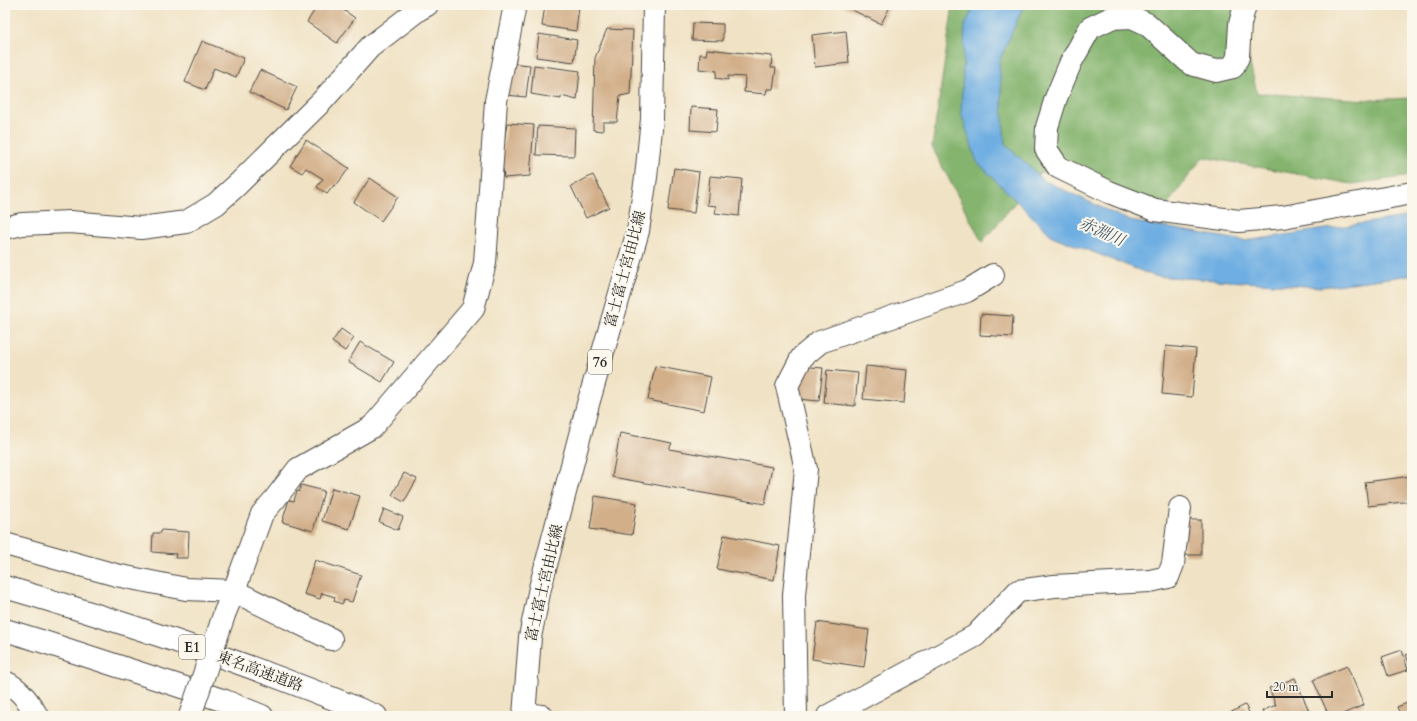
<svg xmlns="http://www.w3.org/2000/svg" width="1417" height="721" font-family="Cardo,'Noto Serif JP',serif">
<rect width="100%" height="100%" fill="#fbf7ec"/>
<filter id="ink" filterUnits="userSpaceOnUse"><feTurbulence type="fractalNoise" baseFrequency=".025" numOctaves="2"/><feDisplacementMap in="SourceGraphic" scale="8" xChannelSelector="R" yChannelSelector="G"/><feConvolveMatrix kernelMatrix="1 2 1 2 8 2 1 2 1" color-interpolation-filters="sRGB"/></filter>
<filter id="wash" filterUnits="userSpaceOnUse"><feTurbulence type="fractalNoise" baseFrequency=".012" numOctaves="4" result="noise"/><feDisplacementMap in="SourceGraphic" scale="16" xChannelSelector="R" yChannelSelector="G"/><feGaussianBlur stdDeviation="0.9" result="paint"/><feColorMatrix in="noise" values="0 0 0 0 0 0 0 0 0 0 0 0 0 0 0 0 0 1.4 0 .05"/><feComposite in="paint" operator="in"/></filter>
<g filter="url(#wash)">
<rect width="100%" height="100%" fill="#f0e2c4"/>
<polygon fill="#84b46e" stroke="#58704c" points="953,5 1236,5 1257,93 1367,100 1412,98 1412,176 1352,184 1203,157 1167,205 1041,172 982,242 932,147"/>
<polygon fill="#6eaee2" stroke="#4c6c86" points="975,5 1024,5 999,62 1005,144 1045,181 1130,221 1245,241 1412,216 1412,275 1321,287 1154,276 1052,236 977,162 961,113 965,25"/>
<g id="blocks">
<g fill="#d2af89">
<polygon points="318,5 336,5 355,18 337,43 307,22"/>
<polygon points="545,5 561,5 579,7 576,31 542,26"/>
<polygon points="842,5 891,5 881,24"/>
<polygon points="693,23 723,24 723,41 692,40"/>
<polygon points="607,29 633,30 630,94 620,96 617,122 603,122 603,131 593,130 595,58"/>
<polygon points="846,31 849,63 815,67 812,35"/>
<polygon points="539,34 577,40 574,62 536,57"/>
<polygon points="202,41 244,58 236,77 214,68 205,90 185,82"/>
<polygon points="707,49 772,56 771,68 776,68 773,89 767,89 766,94 744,92 745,77 728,76 728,80 716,78 717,71 699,69 700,54 706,55"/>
<polygon points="509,63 530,65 526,97 506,95"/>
<polygon points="534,65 580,71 577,100 561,96 561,99 531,94"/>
<polygon points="260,70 297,87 286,110 249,92"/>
<polygon points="691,107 718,109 716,132 690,130"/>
<polygon points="507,123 534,125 530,176 504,178 503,169 500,169"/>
<polygon points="538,126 575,128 574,156 536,155"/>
<polygon points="306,140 349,168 336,186 334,185 327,194 317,187 323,179 306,168 302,173 290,166"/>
<polygon points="674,168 699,172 694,213 668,210"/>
<polygon points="593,175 609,207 586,218 571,186"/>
<polygon points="710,176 742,179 739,216 715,213 716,206 707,205"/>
<polygon points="370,178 398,197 381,221 354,202"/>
<polygon points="981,314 1013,316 1012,337 980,335"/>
<polygon points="341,329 354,338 345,351 332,342"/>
<polygon points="360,342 394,362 382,382 348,362"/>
<polygon points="1166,346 1196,349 1192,397 1162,394"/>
<polygon points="655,366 711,377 704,411 648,400"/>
<polygon points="799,366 823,368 819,401 796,399"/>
<polygon points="866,366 907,370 904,403 863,399"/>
<polygon points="827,370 858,373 855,406 824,403"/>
<polygon points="620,433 672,443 669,449 772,467 765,504 612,477"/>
<polygon points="404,473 417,479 404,502 392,495"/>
<polygon points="1412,476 1412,501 1368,506 1365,482"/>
<polygon points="301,485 324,491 313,531 282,522 289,500 294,501 297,491 299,492"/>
<polygon points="332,488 360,496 349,529 322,521"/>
<polygon points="595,496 637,503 632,535 590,529"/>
<polygon points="384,509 403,517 398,530 379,522"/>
<rect x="1184" y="520" width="17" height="35"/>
<polygon points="161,530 189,532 188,558 175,558 176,554 152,552 153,533 161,533"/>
<polygon points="724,535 780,546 774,580 717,569"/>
<polygon points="315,560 361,575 352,602 344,600 342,604 334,601 335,597 322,593 320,599 304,594"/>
<polygon points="817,622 869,630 864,667 812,659"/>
<polygon points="1402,650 1408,670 1388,676 1382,657"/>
<polygon points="1412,653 1412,671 1406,655"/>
<polygon points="1347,666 1364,705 1338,716 1329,716 1313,680"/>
<polygon points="1295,678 1311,716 1264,716 1262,711 1276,705 1269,688"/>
<polygon points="1412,701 1412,716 1401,716 1397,707"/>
<polygon points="1245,705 1251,716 1224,716"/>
</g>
</g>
</g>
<g filter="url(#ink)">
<use href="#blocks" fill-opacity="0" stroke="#494642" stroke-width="1"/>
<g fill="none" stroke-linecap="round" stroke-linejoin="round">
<g stroke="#494642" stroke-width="24">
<g id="minor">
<polyline points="1245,5 1240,24 1238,57 1233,67 1216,71 1191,64 1147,24 1132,17 1111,18 1090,28 1071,62 1056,98 1047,127 1046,149 1058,167 1109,192 1155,210 1239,221 1283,217 1412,193"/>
<polyline points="5,228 22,224 70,222 141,228 186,222 216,204 238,184 323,100 370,47 418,10 427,5"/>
<polyline points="5,544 116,575 186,589 234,591 331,639"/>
<polyline points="225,612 234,591 262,514 275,499 298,469 372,427 473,309 485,263 496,101 515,5"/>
<path d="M5,682C19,688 30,703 37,716"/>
<polyline points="524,713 542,716"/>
<polyline points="796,716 794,595 806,469 787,386 802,357 820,342 967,291 993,275"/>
<polyline points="828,716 975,636 1018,591 1054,586 1150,581 1168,577 1173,564 1180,508"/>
</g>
</g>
<g stroke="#494642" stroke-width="24">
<polyline id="major" points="524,716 530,637 540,588 588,404 638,231 646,177 652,119 654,5"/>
</g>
<g stroke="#494642" stroke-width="24">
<g id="highway">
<path d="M5,587C131,624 255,666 376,716"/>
<polyline points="5,630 41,641 225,701 262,716"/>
</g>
</g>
<use href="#minor" stroke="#fff" stroke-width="22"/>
<use href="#major" stroke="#fff" stroke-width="22"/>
<use href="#highway" stroke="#fff" stroke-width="22"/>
<g stroke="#494642" stroke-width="24" stroke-linecap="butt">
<polyline id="minor-bridge" points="190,716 225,612"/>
</g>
<use href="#minor-bridge" stroke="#fff" stroke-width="22"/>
</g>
</g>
<g text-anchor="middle" stroke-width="4" stroke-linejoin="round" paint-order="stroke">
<g fill="#fbf7ec" stroke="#696865" stroke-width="1">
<rect x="588" y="350" width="24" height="24" rx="3"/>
<rect x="179" y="635" width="26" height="24" rx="3"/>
</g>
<g font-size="14" font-weight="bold" fill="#2b2b2b">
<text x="600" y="367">76</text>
<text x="192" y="652">E1</text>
</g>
<g font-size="15" fill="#2b2b2b" stroke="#fbf7ec">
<text transform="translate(625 269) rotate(-75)" y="5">富士富士宮由比線</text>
<text transform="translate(544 583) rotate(-77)" y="5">富士富士宮由比線</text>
<text transform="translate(260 671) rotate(20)" y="5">東名高速道路</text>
</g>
<g font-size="16" font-style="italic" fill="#42596b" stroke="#fbf7ec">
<text transform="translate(1102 231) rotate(24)" y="6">赤淵川</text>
</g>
</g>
<rect width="1417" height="721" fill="none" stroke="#fbf7ec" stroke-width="20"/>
<path d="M1267 691v6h65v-6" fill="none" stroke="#2b2b2b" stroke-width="2"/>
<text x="1273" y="691" font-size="12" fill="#2b2b2b" stroke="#fbf7ec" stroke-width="3" paint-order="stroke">20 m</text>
</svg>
